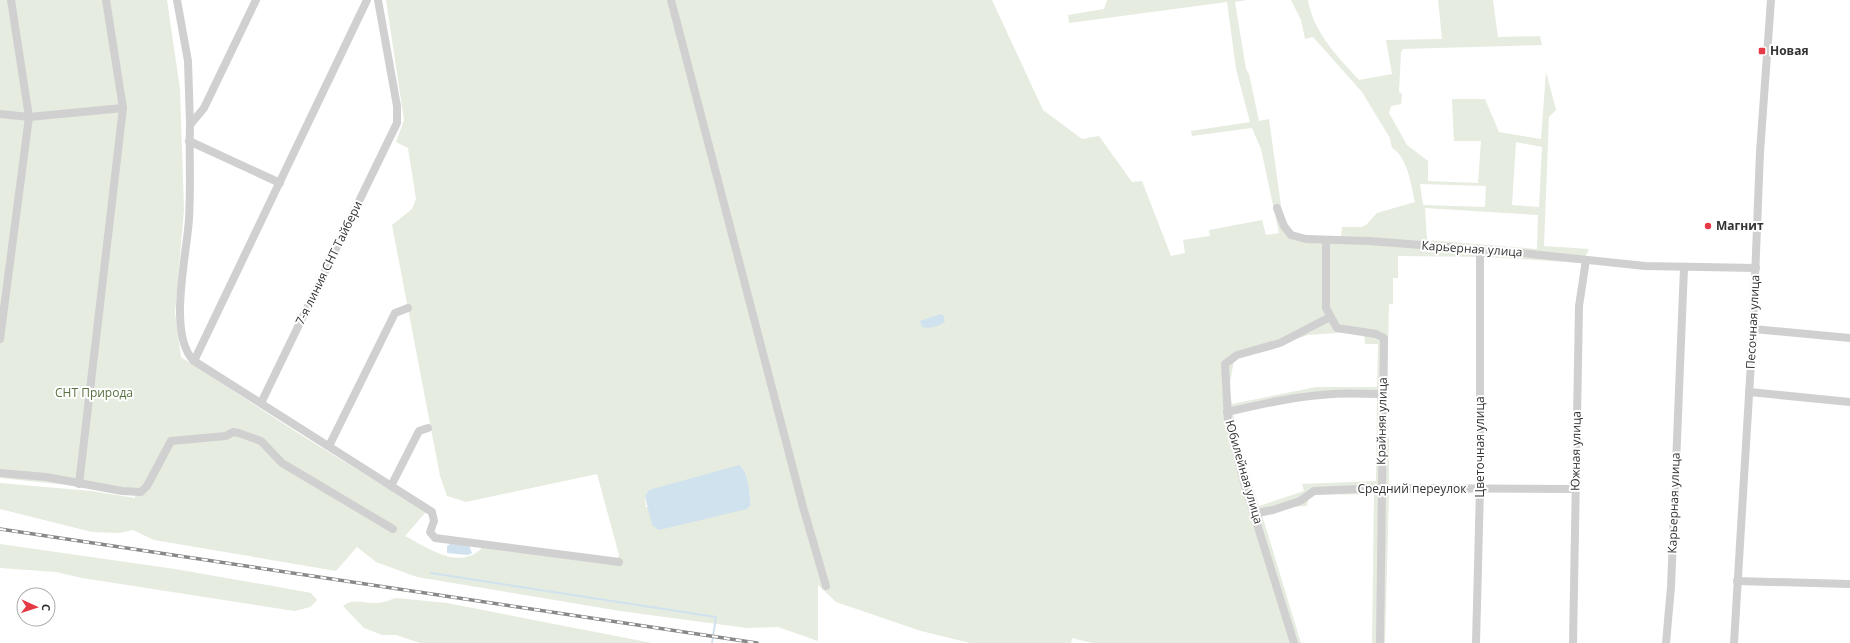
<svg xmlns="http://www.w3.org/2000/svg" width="1850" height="643" font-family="'Open Sans',sans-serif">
<rect width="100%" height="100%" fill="#fff"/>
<g fill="#e6ecdf" fill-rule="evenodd">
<path d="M0,0H167L180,89L184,210L175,313L181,357L301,435L426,512L405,536C428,548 459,571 482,548L613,565L619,555L597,474L466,502L447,496L440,476L392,225L412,209L416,199L408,148L396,142L404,120L386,0H992L1043,110L1082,139L1099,136L1132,182L1142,181L1171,256L1185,253L1183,240L1210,236L1209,230L1262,220L1266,235L1279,233L1261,149L1252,128L1192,136L1191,131L1250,122L1236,69L1227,2L1069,23L1068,15L1104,9L1107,0H1247L1235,2L1246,69L1249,74L1259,121L1269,119L1283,220L1290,229L1299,235L1341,237L1342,227H1361L1366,225L1377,213L1415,202C1411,186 1408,157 1392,148L1390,138L1362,92L1313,37L1305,39L1301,20L1291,0H1308C1313,32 1338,57 1359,80L1392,74L1386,40L1442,39L1438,0H1493L1498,37L1540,36L1542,45L1403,49L1401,52L1399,92L1402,94L1401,104L1391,106L1389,113L1407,145L1428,161V181L1478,183L1481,141H1454L1452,99H1485L1499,132L1541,139L1546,72L1556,110L1549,117L1544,246L1589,249L1582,263L1488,257L1398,256V278H1393V304H1389L1386,437H1389V485L1471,486L1472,493H1389L1385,643H1372L1374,494L1309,495L1307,506L1289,507L1262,515L1301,643H1092L1072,638L1071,643H970L921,631L836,602L818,585V641L778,627L747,628L620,611L417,577L376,562L357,547L336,571L154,540L133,530L119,533L92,532L0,509V483L91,491L135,498V492L0,478ZM1516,142L1542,147L1539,207L1512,205ZM1420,184L1486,186L1485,207L1423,205ZM1425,208L1538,215L1537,249L1427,240ZM1364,331L1365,344H1378L1377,387H1316L1232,404L1229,389L1234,360L1308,335ZM1318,395L1377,396L1376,481L1302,484L1304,491L1259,506L1239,444L1233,412ZM649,490H749L751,505L747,509L646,507L645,496Z"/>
<polygon points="0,544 175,569 306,592 311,593 317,600 310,607 295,611 82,578 56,572 0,568"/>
<path d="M396,598L447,603L652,643H420L396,635H382L364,628L343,606C353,598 362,603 374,603C381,604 389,600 396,598Z"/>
</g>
<g fill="#cfe2ee">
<path d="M940,314L943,315L945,321C940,327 929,329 922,327L920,321Z"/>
<path d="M739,465C749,473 749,492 751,505L747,509L659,530L652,525L645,496L649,490Z"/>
<polygon points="450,544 469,545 472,553 468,555 447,553 447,546"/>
</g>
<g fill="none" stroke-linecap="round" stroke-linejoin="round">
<polyline stroke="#cfe2ee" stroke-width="2" points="431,573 716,617 712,643"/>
<g stroke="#d0d0d0" stroke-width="8">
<polyline points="177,0 188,61 190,125"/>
<path d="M256,0L204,108L190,125C189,156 191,187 189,219C187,254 167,335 194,361L432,512L434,521L430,532L435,538L619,562"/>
<polyline points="671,0 803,507 826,586"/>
<polyline points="0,114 29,117 123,108"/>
<polyline points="189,141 280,183"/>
<polyline points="1277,208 1284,226 1291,235 1306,239 1369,241 1512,252 1645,266 1756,268"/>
<polyline points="1326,241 1326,308 1337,328 1376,334 1384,338 1380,643"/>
<polyline points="1753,329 1850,338"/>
<polyline points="0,339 29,117 11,0"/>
<polyline points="194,361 367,0"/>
<polyline points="1749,392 1850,402"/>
<polyline points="261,403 397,123 397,106 378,0"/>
<path d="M1227,412C1262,404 1297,396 1333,394C1349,393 1366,394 1382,394"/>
<polyline points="329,446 395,313 408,308"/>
<polyline points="0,473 46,477 122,491 141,492 147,486 171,441 226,436 233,432 239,433 261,441 282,463 393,529"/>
<polyline points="79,484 123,108 106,0"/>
<polyline points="391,486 419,431 428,428"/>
<polyline points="1254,509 1258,513 1273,510 1300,501 1314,491 1381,488 1575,489"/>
<polyline points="1737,581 1850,584"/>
<polyline points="1294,643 1244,482 1228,420 1225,364 1237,355 1280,343 1330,317"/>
<polyline points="1476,643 1480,488 1480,250"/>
<polyline points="1573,643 1579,306 1586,260"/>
<polyline points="1666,643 1671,587 1684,268"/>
<polyline points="1734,643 1753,329 1760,152 1771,0"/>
</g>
<g stroke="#888" stroke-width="3.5">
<polyline id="rail" points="0,529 757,643"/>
</g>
<use href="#rail" stroke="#fff" stroke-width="2" stroke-dasharray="6" stroke-linecap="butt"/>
</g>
<g fill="#e63946" stroke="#fff" stroke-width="1.5">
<rect x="1758" y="47" width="8" height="8" rx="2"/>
<circle cx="1708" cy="226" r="4"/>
</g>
<g text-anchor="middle" stroke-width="4" stroke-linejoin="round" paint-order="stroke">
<g font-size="12" font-weight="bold" fill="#333" stroke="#fff" text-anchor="start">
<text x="1770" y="55">Новая</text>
<text x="1716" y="230">Магнит</text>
</g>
<g font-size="12" fill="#333" stroke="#fff">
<text transform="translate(1472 249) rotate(4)" y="4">Карьерная улица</text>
<text transform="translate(329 263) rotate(-64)" y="4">7-я линия СНТ Тайбери</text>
<text transform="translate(1753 322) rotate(-87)" y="4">Песочная улица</text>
<text transform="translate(1382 421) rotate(-89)" y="4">Крайняя улица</text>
<text transform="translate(1480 447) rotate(-90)" y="4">Цветочная улица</text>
<text transform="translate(1576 451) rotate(-89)" y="4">Южная улица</text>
<text transform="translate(1244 472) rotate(74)" y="4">Юбилейная улица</text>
<text x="1412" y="493">Средний переулок</text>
<text transform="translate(1674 503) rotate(-88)" y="4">Карьерная улица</text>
</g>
<g font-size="12" fill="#56703f" stroke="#fff">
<text x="94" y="397">СНТ Природа</text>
</g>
</g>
<g transform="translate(36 607) rotate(93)"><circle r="19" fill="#ffffff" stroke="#adadad"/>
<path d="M0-3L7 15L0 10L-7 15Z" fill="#e63946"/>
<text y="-6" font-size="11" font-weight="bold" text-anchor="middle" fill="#333333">С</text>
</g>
</svg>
